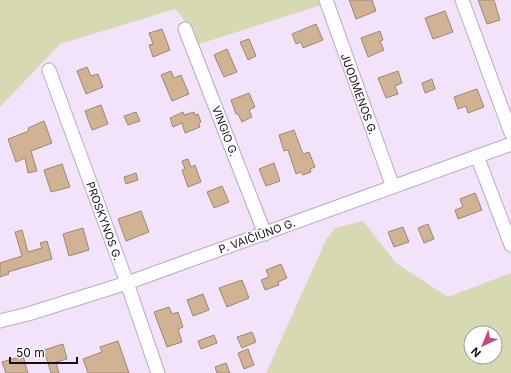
<svg xmlns="http://www.w3.org/2000/svg" width="511" height="373" font-family="Inter,sans-serif">
<rect width="100%" height="100%" fill="#f2e3fa"/>
<g fill="#d6d9b2" fill-rule="evenodd">
<polygon points="0,0 323,0 324,4 196,45 189,26 175,9 60,44 0,107"/>
<path d="M363,221L396,263L448,297L511,273V373H266L326,240L335,228ZM471,333H495V357H471Z"/>
</g>
<g fill="#d1b394" stroke="#9b8976">
<polygon points="349,0 372,0 376,11 356,19"/>
<polygon points="478,0 494,0 500,20 487,24"/>
<polygon points="445,11 453,32 433,39 425,18"/>
<polygon points="316,24 323,40 303,48 301,42 296,44 292,34"/>
<polygon points="162,29 170,50 153,57 149,45 153,44 149,33"/>
<polygon points="380,31 383,40 380,41 384,50 368,57 361,38"/>
<polygon points="249,39 256,56 248,60 240,42"/>
<polygon points="227,49 237,72 224,77 214,55"/>
<polygon points="87,67 91,76 98,74 103,87 86,94 77,71"/>
<polygon points="171,71 174,78 181,75 189,94 172,101 161,75"/>
<polygon points="398,71 402,83 395,86 398,94 386,98 378,78"/>
<polygon points="432,79 435,89 425,93 422,83"/>
<polygon points="477,89 484,107 468,113 466,106 458,109 454,97"/>
<polygon points="249,93 255,107 249,110 252,117 242,122 238,114 236,114 231,100"/>
<polygon points="101,105 108,124 92,130 85,111"/>
<polygon points="136,112 140,121 128,125 124,116"/>
<polygon points="183,112 184,115 194,112 195,115 198,114 201,122 199,123 200,127 185,133 182,123 173,127 170,118"/>
<polygon points="44,121 52,143 31,151 37,171 28,173 25,158 16,162 8,139 29,131 28,128"/>
<polygon points="294,130 303,154 309,152 315,167 310,169 311,172 303,175 301,172 296,174 288,150 284,151 279,135"/>
<polygon points="188,159 191,167 195,165 201,182 188,187 182,170 185,169 182,161"/>
<polygon points="274,163 280,181 266,186 259,169"/>
<polygon points="62,164 70,187 51,192 44,170"/>
<polygon points="136,173 138,180 126,184 124,177"/>
<polygon points="222,186 229,202 214,208 207,192"/>
<polygon points="475,193 482,210 458,219 455,210 463,207 460,199"/>
<polygon points="141,211 149,232 126,241 118,219"/>
<polygon points="428,224 434,239 424,243 418,228"/>
<polygon points="403,227 409,242 394,247 388,232"/>
<polygon points="83,228 89,250 69,256 63,234"/>
<polygon points="22,230 28,252 42,248 40,243 47,241 52,259 8,272 9,274 0,277 0,263 22,256 15,232"/>
<polygon points="281,264 287,278 278,282 279,285 265,290 261,280 269,277 266,270"/>
<polygon points="242,280 249,298 227,307 219,288"/>
<polygon points="203,294 209,310 193,316 187,300"/>
<polygon points="169,307 172,314 178,312 183,327 178,329 182,342 167,347 154,312"/>
<polygon points="252,332 256,342 242,348 237,337"/>
<polygon points="214,335 217,343 201,349 198,341"/>
<polygon points="118,341 129,373 88,373 83,359 102,352 100,347"/>
<polygon points="63,344 67,359 56,362 59,373 51,373 44,350"/>
<polygon points="248,349 254,365 244,369 238,353"/>
<polygon points="23,356 28,373 6,373 2,362"/>
<polygon points="226,363 230,373 217,373 215,367"/>
</g>
<g fill="none" stroke-linecap="round" stroke-linejoin="round">
<g stroke="#baabc2" stroke-width="15">
<g id="minor">
<polyline points="326,0 393,187"/>
<polyline points="462,0 511,133"/>
<polyline points="185,29 265,234"/>
<polyline points="49,70 127,283 158,373"/>
<polyline points="477,156 511,245"/>
<polyline points="0,321 28,314 127,283 511,144"/>
</g>
</g>
<use href="#minor" stroke="#fff" stroke-width="13"/>
</g>
<g text-anchor="middle" stroke-width="3" stroke-linejoin="round" paint-order="stroke">
<g font-size="11" fill="#140f17" stroke="#fff">
<text transform="translate(359 94) rotate(70)" y="4">JUODMENOS G.</text>
<text transform="translate(225 131) rotate(69)" y="4">VINGIO G.</text>
<text transform="translate(104 221) rotate(70)" y="4">PROSKYNOS G.</text>
<text transform="translate(257 236) rotate(-20)" y="4">P. VAIČIŪNO G.</text>
</g>
</g>
<g transform="translate(483 345) rotate(224)"><circle r="19" fill="#ffffff" stroke="#a19fa2"/>
<path d="M0-3L7 15L0 10L-7 15Z" fill="#cb4586"/>
<text y="-6" font-size="11" font-weight="bold" text-anchor="middle" fill="#140f17">N</text>
</g>
<path d="M10 357v6h67v-6" fill="none" stroke="#140f17" stroke-width="2"/>
<text x="16" y="357" font-size="12" fill="#140f17" stroke="#ffffff" stroke-width="3" paint-order="stroke">50 m</text>
</svg>
